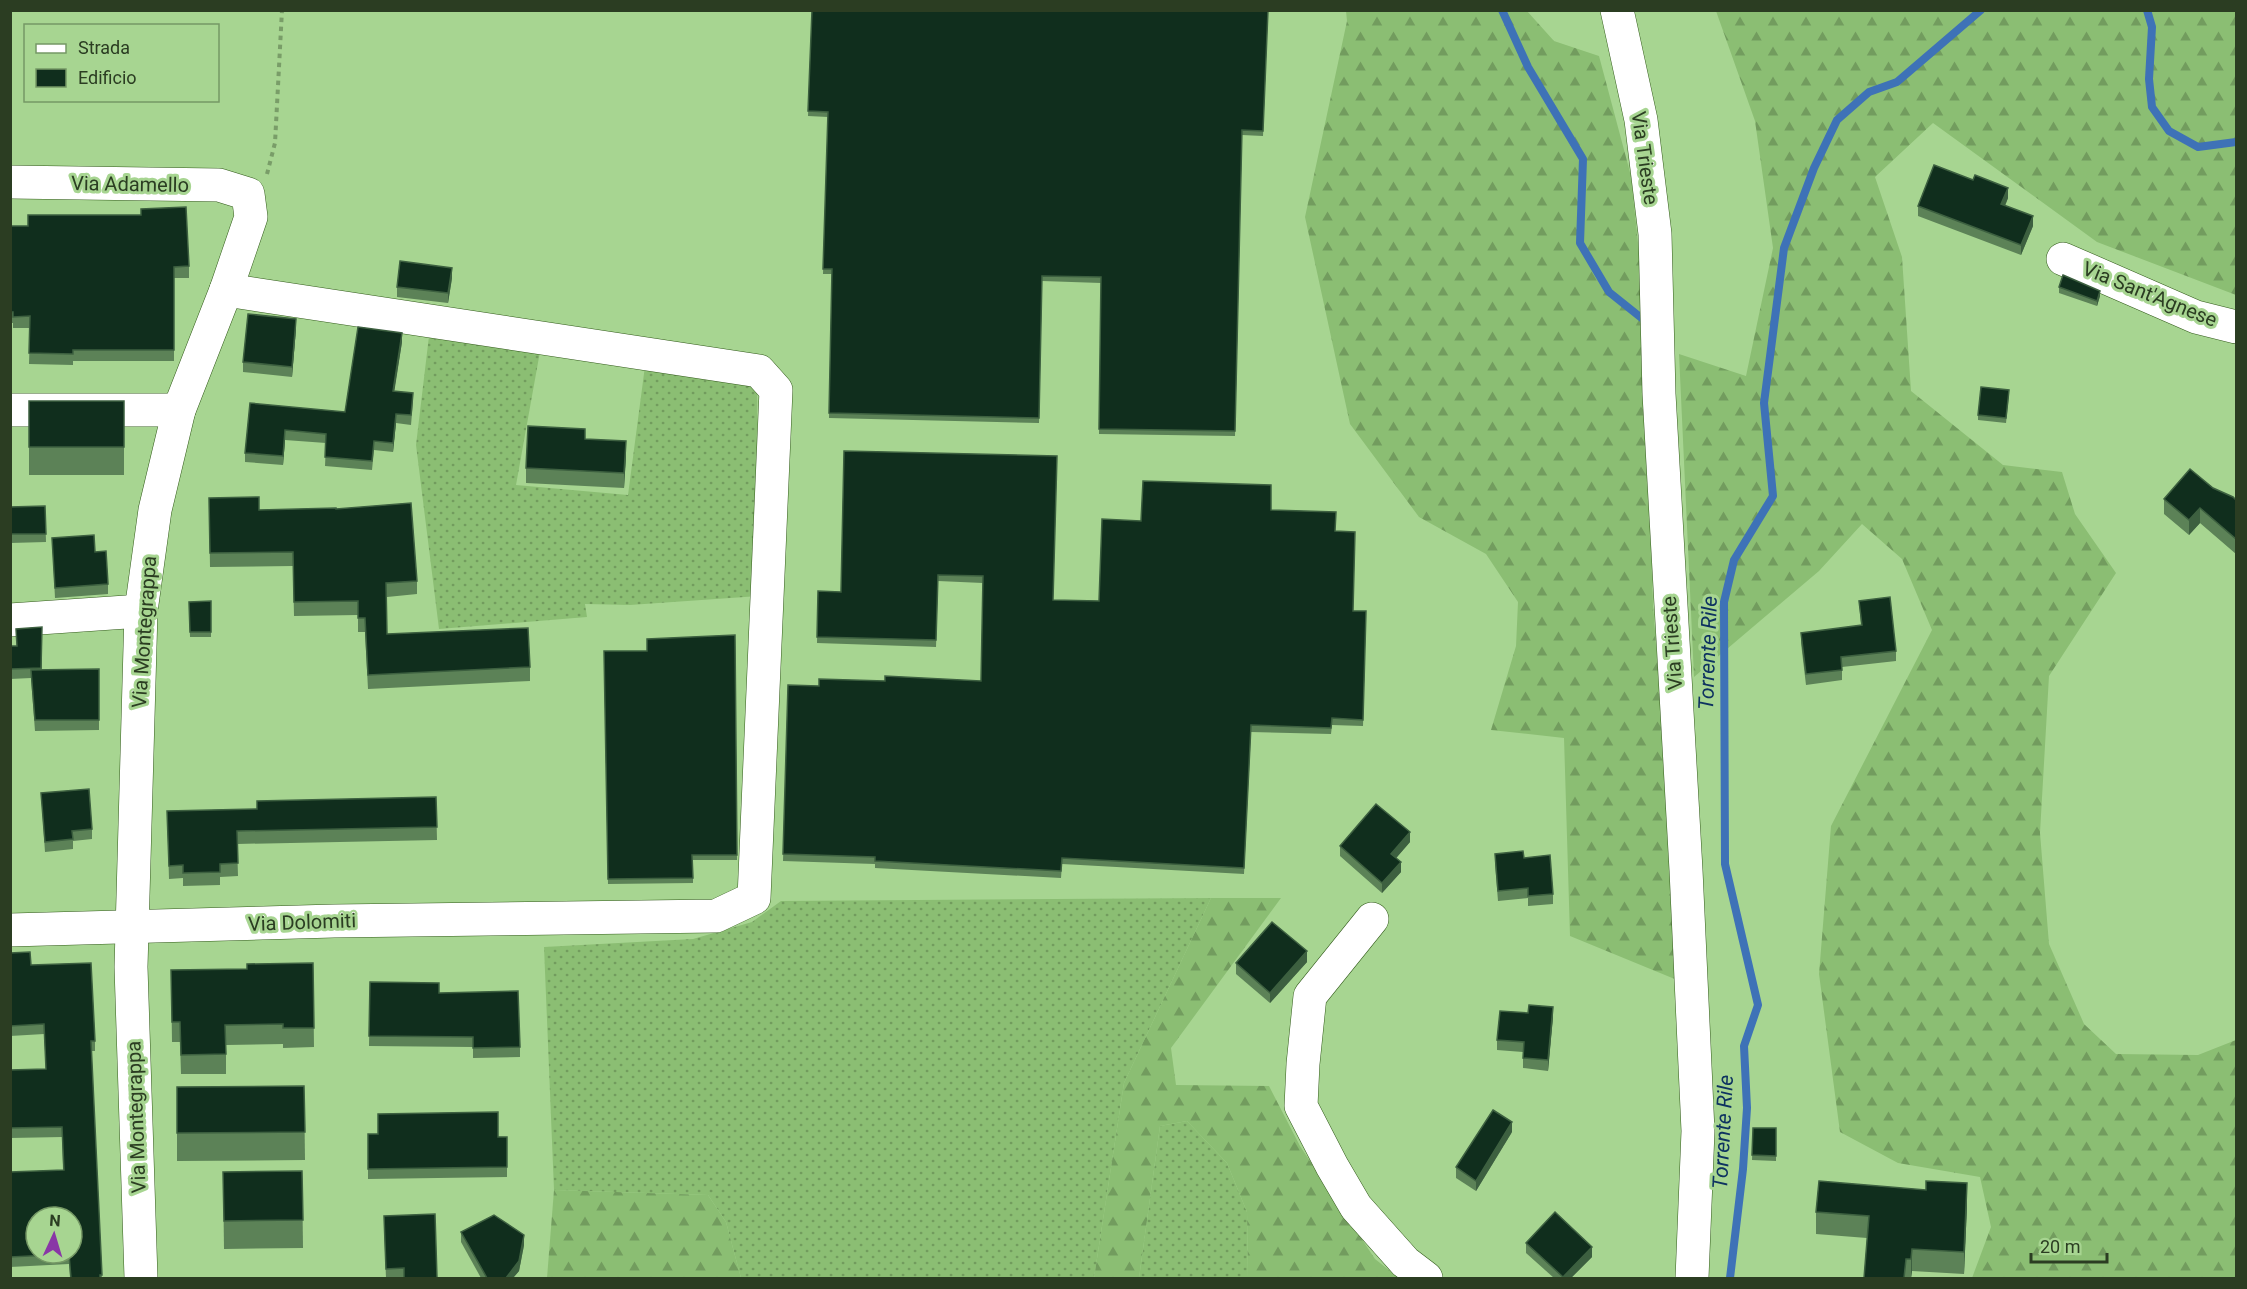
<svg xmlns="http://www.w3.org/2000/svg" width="2247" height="1289" font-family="Roboto,sans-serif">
<defs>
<pattern id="grass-dots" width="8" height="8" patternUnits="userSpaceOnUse" patternTransform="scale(1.5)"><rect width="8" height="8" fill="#8bbe73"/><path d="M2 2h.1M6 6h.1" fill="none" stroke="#729c5e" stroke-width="1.8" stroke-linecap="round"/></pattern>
<pattern id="forest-firs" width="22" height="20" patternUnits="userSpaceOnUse" patternTransform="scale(1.5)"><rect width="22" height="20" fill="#8bbe73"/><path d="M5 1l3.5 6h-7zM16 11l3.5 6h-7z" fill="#729c5e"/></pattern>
</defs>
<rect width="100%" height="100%" fill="#a7d591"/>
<g fill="url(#grass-dots)">
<polygon points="429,336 541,346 516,485 628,495 645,366 743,376 757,389 759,596 630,605 585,604 587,617 439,629 416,445"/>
<polygon points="1211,898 1124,1083 1094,1278 741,1278 726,1222 708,1195 554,1190 544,947 693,939 752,922 781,901"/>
<polygon points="1187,1121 1227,1163 1247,1212 1248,1278 1139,1278 1160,1126"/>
</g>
<g fill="url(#forest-firs)">
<polygon points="1346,11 1527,11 1554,41 1599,56 1631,176 1644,300 1653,605 1682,982 1570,936 1564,738 1491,730 1516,646 1518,602 1486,554 1419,517 1350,424 1305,217 1347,21"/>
<polygon points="1716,11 2236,11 2236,295 2097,242 1933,123 1875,177 1902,257 1911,391 2003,465 2062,472 2075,514 2116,573 2049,676 2040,833 2049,944 2084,1024 2116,1054 2198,1055 2236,1040 2236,1278 1972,1278 1991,1227 1980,1177 1898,1163 1840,1132 1819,974 1831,826 1932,630 1902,559 1862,524 1819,571 1694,677 1679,354 1746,376 1773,248 1755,121"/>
<polygon points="1211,898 1281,898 1171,1048 1176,1085 1269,1086 1300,1146 1375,1259 1399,1278 1248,1278 1247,1212 1227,1163 1187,1121 1160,1126 1139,1278 1094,1278 1124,1083"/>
<polygon points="554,1190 708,1195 726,1222 741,1278 547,1278"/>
</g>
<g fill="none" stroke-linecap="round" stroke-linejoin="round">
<g stroke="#3e72b7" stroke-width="8">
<polyline points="1502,10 1528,67 1583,159 1580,243 1609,292 1644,320"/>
<polyline points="2147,10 2152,27 2149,79 2152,107 2169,131 2198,147 2236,142"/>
<polyline points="1730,1278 1743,1169 1747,1108 1744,1046 1758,1005 1725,864 1724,602 1734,560 1773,496 1764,403 1784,248 1814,168 1837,120 1869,92 1897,82 1981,10"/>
</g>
<g stroke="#325b1a" stroke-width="34">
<g id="minor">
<polyline points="1617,10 1641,120 1655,234 1659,394 1686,870 1698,1131 1692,1278"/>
<polyline points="10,182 219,185 248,194 251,217 226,290 179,410 155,510 141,611 131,967 141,1278"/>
<polyline points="2063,259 2196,317 2236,327"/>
<polyline points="10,410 179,410"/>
<polyline points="10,620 141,611"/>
<polyline points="1372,919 1310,996 1303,1064 1301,1106 1332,1166 1356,1207 1405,1262 1426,1278"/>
<polyline points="10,930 334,921 716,916 754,898 776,390 759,371 226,290"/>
</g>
</g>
<polyline stroke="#799d68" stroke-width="4" stroke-dasharray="4.5 4.5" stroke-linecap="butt" points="267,174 275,143 282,10"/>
<use href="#minor" stroke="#fff" stroke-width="33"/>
</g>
<g fill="#5c8257">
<polygon points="812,10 1268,10 1263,136 1242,135 1235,436 1099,434 1101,283 1042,281 1039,423 829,418 832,274 823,274 828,117 808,116"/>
<polygon points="2008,198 2005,206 2033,226 2021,255 1918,216 1918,206"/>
<polygon points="10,226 189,266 189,278 174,278 174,361 73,361 73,365 29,364 30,328 13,328 13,323 10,323"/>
<polygon points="452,278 448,303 397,297 397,287"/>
<polygon points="2059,287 2100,296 2097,306 2059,293"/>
<polygon points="296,329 292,377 243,372 243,362"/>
<polygon points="402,342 394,391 413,402 411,425 396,423 393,452 374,450 372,470 325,466 326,443 285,440 283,465 245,462 245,453 250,403 345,412"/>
<polygon points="2009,395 2006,423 1978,420 1978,415"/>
<rect x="29" y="401" width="95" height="74"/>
<polygon points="585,439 626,456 624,488 526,483 526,468"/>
<polygon points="844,451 1053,600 1099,601 1141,521 1271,510 1336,531 1353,611 1366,611 1363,726 1332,725 1331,734 1251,732 1244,874 1062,864 1061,878 875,868 875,864 783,861 788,685 819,686 885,681 981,681 983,583 938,581 936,647 817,643 818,591 841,592"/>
<polygon points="2213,488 2236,500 2236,554 2200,523 2189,535 2164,514 2164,499"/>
<polygon points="209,498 259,510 336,509 417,581 417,594 387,597 387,634 530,667 530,681 368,689 365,632 358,632 358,615 294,616 293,566 210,567"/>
<polygon points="45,506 46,542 10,543 10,507"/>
<polygon points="52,538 95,552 108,584 108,594 55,598"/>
<polygon points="211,601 211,637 190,637 189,602"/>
<polygon points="1859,601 1896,651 1896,661 1842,667 1842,680 1806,685 1801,643 1801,633 1861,626"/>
<polygon points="42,627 42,670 99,669 99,730 35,731 31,678 10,679 10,646 17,646 16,629"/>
<polygon points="735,635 737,860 693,860 693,883 608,884 604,651 647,651"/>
<polygon points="41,793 92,829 92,839 73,841 73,849 45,852"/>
<polygon points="436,797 437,840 237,844 238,876 220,877 220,885 183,886 183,878 169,879 167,811 257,809"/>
<polygon points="1410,842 1396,858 1401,872 1382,893 1340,856 1340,846"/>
<polygon points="1495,854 1524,858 1553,894 1553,904 1528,906 1528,898 1498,901 1495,864"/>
<polygon points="10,953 31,965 95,1041 95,1051 91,1051 102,1278 70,1278 69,1264 10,1267 10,1172 63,1170 62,1137 10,1138 10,1070 46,1069 44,1034 10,1036"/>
<polygon points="1307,962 1270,1003 1236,974 1236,963"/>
<polygon points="313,963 314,1047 283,1048 283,1044 226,1045 226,1074 181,1074 180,1042 172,1042 171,970 247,969"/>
<polygon points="370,982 439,993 520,1047 520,1057 473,1058 473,1047 369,1046"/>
<polygon points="1528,1013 1553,1017 1548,1071 1523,1068 1523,1052 1497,1050 1497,1040"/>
<polygon points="304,1086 305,1160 177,1161 177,1087"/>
<polygon points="1753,1128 1776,1128 1776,1161 1752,1160"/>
<polygon points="1512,1132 1476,1191 1456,1178 1456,1167"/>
<polygon points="368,1134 507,1137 507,1177 368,1179"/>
<polygon points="302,1171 303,1248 224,1249 223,1172"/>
<polygon points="1967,1206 1964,1274 1912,1271 1911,1278 1864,1278 1867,1238 1816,1234 1816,1212"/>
<polygon points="435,1214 404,1278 386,1278 384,1226"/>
<polygon points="461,1232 524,1245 519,1271 513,1278 481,1278 461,1242"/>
<polygon points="1526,1243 1592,1257 1571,1278 1554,1278 1526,1253"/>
</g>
<g fill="#3d6040">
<polygon points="2008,188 2008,198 2001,215 2001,204"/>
<polygon points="2033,216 2033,226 2021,255 2021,245"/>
<polygon points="452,268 452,278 448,303 448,293"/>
<polygon points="2100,291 2100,296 2097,306 2097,301"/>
<polygon points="296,319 296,329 292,377 292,367"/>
<polygon points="402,333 402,342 393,400 393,391"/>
<polygon points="396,414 396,423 393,452 393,443"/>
<polygon points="285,430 285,440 283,465 283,456"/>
<polygon points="626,441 626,456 624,488 624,473"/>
<polygon points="2200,508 2200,523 2189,535 2189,520"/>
<polygon points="1410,832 1410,842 1391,864 1391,854"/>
<polygon points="1401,862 1401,872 1382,893 1382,883"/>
<polygon points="1307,951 1307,962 1270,1003 1270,993"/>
<polygon points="1553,1007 1553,1017 1548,1071 1548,1060"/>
<polygon points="1512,1122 1512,1132 1476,1191 1476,1181"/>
<polygon points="1967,1183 1967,1206 1964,1274 1964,1252"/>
<polygon points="524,1235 524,1245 519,1271 513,1278 506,1278"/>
<polygon points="1592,1247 1592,1257 1571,1278 1563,1278 1563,1277"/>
<polygon points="1912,1249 1912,1271 1911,1278 1911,1259"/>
</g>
<g fill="#102e1d" stroke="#3d6040" stroke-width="1.5" fill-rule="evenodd">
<polygon points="812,10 1268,10 1263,131 1242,130 1235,431 1099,429 1101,277 1042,276 1039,418 829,413 832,269 823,269 828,112 808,111"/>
<polygon points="1934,165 1973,180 1975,175 2008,188 2001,204 2033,216 2021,245 1918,206"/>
<polygon points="186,207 189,266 174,267 174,350 73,350 73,354 29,353 30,316 13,317 13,312 10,312 10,226 28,226 28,215 141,215 141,209"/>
<polygon points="400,261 452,268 448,293 397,287"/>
<polygon points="2063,275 2100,291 2097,301 2059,287"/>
<polygon points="248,314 296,319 292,367 243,362"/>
<polygon points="358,327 402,333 393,391 413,393 411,415 396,414 393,443 374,441 372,461 325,457 326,434 285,430 283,456 245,453 250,403 345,412"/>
<polygon points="1981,387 2009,390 2006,418 1978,415"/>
<rect x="29" y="401" width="95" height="46"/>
<polygon points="528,426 585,429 585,439 626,441 624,473 526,468"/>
<polygon points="844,451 1057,456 1053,600 1099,601 1102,519 1141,521 1143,481 1271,485 1271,510 1336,512 1335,531 1355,532 1353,611 1366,611 1363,720 1332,718 1331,728 1251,725 1244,868 1062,858 1061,871 875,861 875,857 783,854 788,685 819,686 819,679 885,681 885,676 981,681 983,576 938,575 936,640 817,637 818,591 841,592"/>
<polygon points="2190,469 2213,488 2233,497 2236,500 2236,539 2200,508 2189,520 2164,499"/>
<polygon points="259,497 259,510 336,508 336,509 411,503 417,581 386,583 387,634 528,628 530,667 368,675 365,618 358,618 358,601 294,602 293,552 210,553 209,498"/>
<polygon points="45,506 46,534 10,534 10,507"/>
<polygon points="94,535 95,552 106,551 108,584 55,588 52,538"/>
<polygon points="1890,597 1896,651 1841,657 1842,670 1806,674 1801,633 1862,625 1859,601"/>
<polygon points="211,601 211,632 190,632 189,602"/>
<polygon points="42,627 41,668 10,669 10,646 17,646 16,629"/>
<polygon points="735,635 737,855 692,855 693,878 608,879 604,651 647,651 647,639"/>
<polygon points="99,669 99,720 35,720 31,670"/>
<polygon points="89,789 92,829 72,831 73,839 45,842 41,793"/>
<polygon points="436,797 437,827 237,831 238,863 220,864 220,872 183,873 183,865 169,866 167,811 257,809 257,801"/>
<polygon points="1376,804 1410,832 1391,854 1401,862 1382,883 1340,846"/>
<polygon points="1523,851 1524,858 1550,855 1553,894 1528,896 1528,888 1498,891 1495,854"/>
<polygon points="1272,922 1307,951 1270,993 1236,963"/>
<path d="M30,952L31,965L91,963L95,1041H91L102,1275H100V1278H71L69,1254L10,1257V1172L64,1170L62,1127L10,1128V1070L46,1069L44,1024L10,1026V953ZM36,1217H72V1253H36Z"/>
<polygon points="313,963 314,1028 283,1028 283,1024 225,1025 226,1054 181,1055 180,1022 172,1022 171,970 247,969 247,964"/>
<polygon points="370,982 439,983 439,993 518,991 520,1047 473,1048 473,1037 369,1036"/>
<polygon points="1529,1005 1553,1007 1548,1060 1523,1058 1524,1042 1497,1040 1500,1011 1528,1013"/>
<polygon points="304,1086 305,1132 177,1133 177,1087"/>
<polygon points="1493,1110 1512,1122 1476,1181 1456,1167"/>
<polygon points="498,1112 498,1137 507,1137 507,1167 368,1169 368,1134 378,1134 378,1114"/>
<polygon points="1753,1128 1776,1128 1776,1156 1752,1155"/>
<polygon points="302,1171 303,1220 224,1221 223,1172"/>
<polygon points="1819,1181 1926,1190 1926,1181 1967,1183 1964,1252 1912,1249 1911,1259 1906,1259 1904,1278 1864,1278 1869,1216 1816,1212"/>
<polygon points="1555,1212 1592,1247 1563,1277 1526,1243"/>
<polygon points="435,1214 437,1278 404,1278 404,1268 386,1269 384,1216"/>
<polygon points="494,1215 524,1235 519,1261 506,1278 487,1278 461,1232"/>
</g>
<g text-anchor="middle" stroke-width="6" stroke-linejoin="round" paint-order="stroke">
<g font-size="20" fill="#2b3d22" stroke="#a7d591">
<text transform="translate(1645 158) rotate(82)" y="7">Via Trieste</text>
<text transform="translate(130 184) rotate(1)" y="7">Via Adamello</text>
<text transform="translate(2150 294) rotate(22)" y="7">Via Sant'Agnese</text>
<text transform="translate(144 632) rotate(-86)" y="7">Via Montegrappa</text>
<text transform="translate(1672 643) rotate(-94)" y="7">Via Trieste</text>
<text transform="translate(302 922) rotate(-2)" y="7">Via Dolomiti</text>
<text transform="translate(136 1117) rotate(-92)" y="7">Via Montegrappa</text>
</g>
<g font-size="21" font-style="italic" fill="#0e3260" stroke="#a7d591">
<text transform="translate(1708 653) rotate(-88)" y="7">Torrente Rile</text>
<text transform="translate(1723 1132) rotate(-87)" y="7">Torrente Rile</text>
</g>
</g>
<rect width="2247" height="1289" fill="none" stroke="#2b3d22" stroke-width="24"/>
<rect x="24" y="24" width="195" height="78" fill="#a7d591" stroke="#759865" stroke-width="1.5"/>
<rect x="36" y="44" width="30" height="9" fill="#ffffff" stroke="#759865" stroke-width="1.5"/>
<text x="78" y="54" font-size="18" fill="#2b3d22">Strada</text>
<rect x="36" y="69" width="30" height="18" fill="#102e1d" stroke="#759865" stroke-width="1.5"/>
<text x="78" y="84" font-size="18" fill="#2b3d22">Edificio</text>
<g transform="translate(54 1235) rotate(4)"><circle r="28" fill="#a7d591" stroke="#759865" stroke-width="1.5"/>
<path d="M0-4.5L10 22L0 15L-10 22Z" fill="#8937a6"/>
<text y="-9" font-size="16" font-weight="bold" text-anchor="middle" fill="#2b3d22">N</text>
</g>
<path d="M2031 1253v9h76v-9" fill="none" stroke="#2b3d22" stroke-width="3"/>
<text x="2040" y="1253" font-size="18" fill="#2b3d22" stroke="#a7d591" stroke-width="4.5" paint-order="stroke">20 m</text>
</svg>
